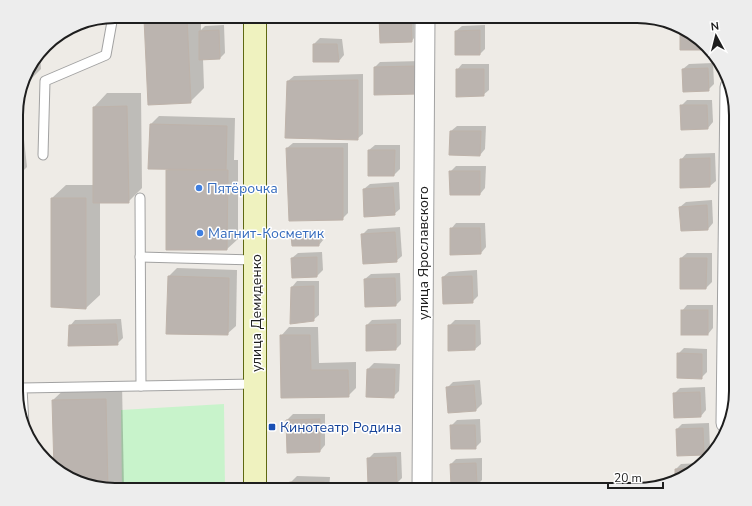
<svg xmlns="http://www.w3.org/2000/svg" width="752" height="506" font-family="'Nunito Sans',sans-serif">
<rect width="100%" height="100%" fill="#eeebe6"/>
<polygon fill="#c8f3cb" points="224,404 225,490 122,490 121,410"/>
<g fill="#0003">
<polygon points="149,16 201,16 201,30 205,26 224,25 225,53 220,58 203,59 204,88 190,102 145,20"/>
<polygon points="380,16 414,16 414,38 412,41"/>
<polygon points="485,25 485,49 480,54 456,31 462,26"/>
<polygon points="320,38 342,39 344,55 339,61 314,44"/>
<polygon points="40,53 41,69 27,83 23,83 29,66"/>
<polygon points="422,61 417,93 375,67 380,62"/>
<polygon points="713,63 714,84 708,90 683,69 689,64"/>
<polygon points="462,64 489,64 489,90 483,95 457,70"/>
<polygon points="363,74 363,134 357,139 288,81 294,76"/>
<polygon points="107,93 141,93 142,188 128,202 100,202 100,295 86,308 52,198 66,185 94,185 94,107"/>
<polygon points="687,100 712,100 713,122 708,128 681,106"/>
<polygon points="159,116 235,118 234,160 238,160 238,239 227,249 167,249 167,170 170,168 149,168 151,124"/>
<polygon points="22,121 27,167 17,177 17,122"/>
<polygon points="457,126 486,126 485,149 480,155 451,131"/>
<polygon points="293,143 348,143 348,213 342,219 287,148"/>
<polygon points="375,145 400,145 400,169 394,175 369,175 369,150"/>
<polygon points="715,153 716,181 710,186 681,160 686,154"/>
<polygon points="456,166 486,166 485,188 480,194 450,172"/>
<polygon points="399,182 400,209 394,214 364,189 370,184"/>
<polygon points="712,200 713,223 708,229 680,207 686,202"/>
<polygon points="456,223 485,223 486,247 481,253 451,229"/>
<polygon points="400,227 402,256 396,261 362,235 368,229"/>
<polygon points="298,230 324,230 324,239 319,245 293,235"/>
<polygon points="322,252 323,270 317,276 293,277 292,258 298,253"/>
<polygon points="687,253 712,253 712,282 706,288 681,258"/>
<polygon points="177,268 237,270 236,326 227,334 169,276"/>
<polygon points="477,270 478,296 472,302 443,277 449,272"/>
<polygon points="400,273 401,300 396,305 365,279 371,274"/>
<polygon points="297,281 319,281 319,315 313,320 291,323 292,287"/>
<polygon points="687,305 713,305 713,328 708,334 682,311"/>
<polygon points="121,319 123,338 117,344 70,326 75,320"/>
<polygon points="401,319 401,344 396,349 367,325 372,320"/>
<polygon points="455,320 480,320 481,344 475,349 449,326"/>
<polygon points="289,327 318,327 319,363 356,362 356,388 348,396 282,397 281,336"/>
<polygon points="684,348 707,349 707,372 701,378 678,354"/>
<polygon points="374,363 400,364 399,391 393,397 367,396 368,369"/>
<polygon points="480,380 482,404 476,410 449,412 447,388 453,382"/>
<polygon points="122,383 124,490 109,490 55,470 53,400 70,384"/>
<polygon points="705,387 706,410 701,416 674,394 680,388"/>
<polygon points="293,414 325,414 325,445 320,451 287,420"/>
<polygon points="480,419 481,442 475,448 451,426 457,420"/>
<polygon points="709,423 710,449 704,454 678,455 677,429 682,424"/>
<polygon points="401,452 402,478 397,483 368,459 374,453"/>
<polygon points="482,458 482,480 477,485 451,464 456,459"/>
<polygon points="701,463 681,480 676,481 676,469 681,464"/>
<polygon points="297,476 330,477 329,490 291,490 291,482"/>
</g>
<g fill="#bbb4af" stroke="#beb3aa">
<polygon points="379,16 411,16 412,42 380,43"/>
<polygon points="187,17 191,103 148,105 144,19"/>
<polygon points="219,30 220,59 199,60 199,31"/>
<polygon points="480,30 480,55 455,55 455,31"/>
<polygon points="680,30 697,36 708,50 680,50"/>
<polygon points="313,44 337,44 339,62 313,62"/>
<polygon points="417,66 418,94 374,95 374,67"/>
<polygon points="708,68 709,91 683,92 682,69"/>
<polygon points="456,69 484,69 484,96 456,97"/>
<polygon points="27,73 27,84 23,84"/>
<polygon points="358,80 358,140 285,138 287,81"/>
<polygon points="680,105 707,105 708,129 681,130"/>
<polygon points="127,106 129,203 93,203 93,107"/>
<polygon points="150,124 227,126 226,170 148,169"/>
<polygon points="450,131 481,131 480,156 449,155"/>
<polygon points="286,148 343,148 343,220 289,221"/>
<polygon points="368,150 395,150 394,176 368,176"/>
<polygon points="710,158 710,187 680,188 680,159"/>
<polygon points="166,170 228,170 227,250 166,250"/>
<polygon points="449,171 480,171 480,195 450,195"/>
<polygon points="393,187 395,215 364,217 363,189"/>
<polygon points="51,198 86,198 86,309 51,307"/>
<polygon points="707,205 708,230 681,231 679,207"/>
<polygon points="450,228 480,228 481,254 450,255"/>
<polygon points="395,232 397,262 363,264 361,234"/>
<polygon points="291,235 319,235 319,246 292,246"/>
<polygon points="317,257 317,277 292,278 291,258"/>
<polygon points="680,258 707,258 706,289 680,289"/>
<polygon points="168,276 229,278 228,335 166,334"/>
<polygon points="472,276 473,303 443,304 442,277"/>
<polygon points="395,278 396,306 365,307 364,279"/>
<polygon points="314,286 314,321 290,324 291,287"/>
<rect x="681" y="310" width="27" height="25"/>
<polygon points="116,324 118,345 68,346 69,325"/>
<polygon points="396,324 396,350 366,351 366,325"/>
<polygon points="448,325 475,325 475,350 448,351"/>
<polygon points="280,335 310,335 311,370 348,370 349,397 281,398"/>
<polygon points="677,353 702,354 702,379 677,378"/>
<polygon points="367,369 395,369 394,398 366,397"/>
<polygon points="474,385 476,411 448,413 446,387"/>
<polygon points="700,392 701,417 674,418 673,393"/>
<polygon points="106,399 108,489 54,469 52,400"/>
<polygon points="320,419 320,452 287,453 286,420"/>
<polygon points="450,425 475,425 476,449 451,449"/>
<polygon points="703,428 704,455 677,456 676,429"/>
<polygon points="396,457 397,484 368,485 367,458"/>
<polygon points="476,463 477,486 451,487 450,464"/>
<polygon points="695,468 681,480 675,481 675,469"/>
<rect x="290" y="482" width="34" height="8"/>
</g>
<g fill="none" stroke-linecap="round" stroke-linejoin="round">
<g stroke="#a2a2a2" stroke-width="11">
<g id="lane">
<polyline points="43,155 45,81 106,55 113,16"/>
<polyline points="140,198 141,386"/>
<polyline points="140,257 255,260"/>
<polyline points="24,425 22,388 256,384"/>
</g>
</g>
<g stroke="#a2a2a2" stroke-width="21">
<g id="street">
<polyline points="726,423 730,87"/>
<polyline points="422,490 425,16"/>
</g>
</g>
<g stroke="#5f6911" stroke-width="24">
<polyline id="secondary" points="255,16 255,490"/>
</g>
<use href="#lane" stroke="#fff" stroke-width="9"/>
<use href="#street" stroke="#fff" stroke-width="19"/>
<use href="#secondary" stroke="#eff2bf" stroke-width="22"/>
</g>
<g fill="#3f7fe0" stroke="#fff" stroke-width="1.5">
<circle cx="199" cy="188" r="4"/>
<circle cx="200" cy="233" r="4"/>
</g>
<rect fill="#1a4fb4" stroke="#fff" stroke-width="1.5" x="268" y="423" width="8" height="8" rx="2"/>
<g text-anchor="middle" stroke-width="3" stroke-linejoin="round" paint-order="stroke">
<g font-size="14" fill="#366cbe" stroke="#fff" text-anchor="start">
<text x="207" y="193">Пятёрочка</text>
<text x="208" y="238">Магнит-Косметик</text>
</g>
<g font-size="14" fill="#1e1e1e" stroke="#fff">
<text transform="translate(423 253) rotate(-90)" y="5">улица Ярославского</text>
<text transform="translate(256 313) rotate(-90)" y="5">улица Демиденко</text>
</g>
<g font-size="14" fill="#164399" stroke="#fff" text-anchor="start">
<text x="280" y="432">Кинотеатр Родина</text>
</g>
</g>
<path d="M0 0H752V506H0ZM115 23H637A92 92 0 0 1 729 115V391A92 92 0 0 1 637 483H115A92 92 0 0 1 23 391V115A92 92 0 0 1 115 23Z" fill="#ededed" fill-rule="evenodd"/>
<path fill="none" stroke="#1e1e1e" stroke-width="2" d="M115 23H637A92 92 0 0 1 729 115V391A92 92 0 0 1 637 483H115A92 92 0 0 1 23 391V115A92 92 0 0 1 115 23Z"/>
<g transform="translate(716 36) rotate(353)" stroke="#ffffff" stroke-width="3" paint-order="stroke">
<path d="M0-3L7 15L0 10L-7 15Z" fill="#1e1e1e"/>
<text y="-6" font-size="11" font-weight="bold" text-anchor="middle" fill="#1e1e1e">N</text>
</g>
<path d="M608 482v6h55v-6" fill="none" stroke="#1e1e1e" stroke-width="2"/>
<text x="614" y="482" font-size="12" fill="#1e1e1e" stroke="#ffffff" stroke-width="3" paint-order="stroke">20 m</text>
</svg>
